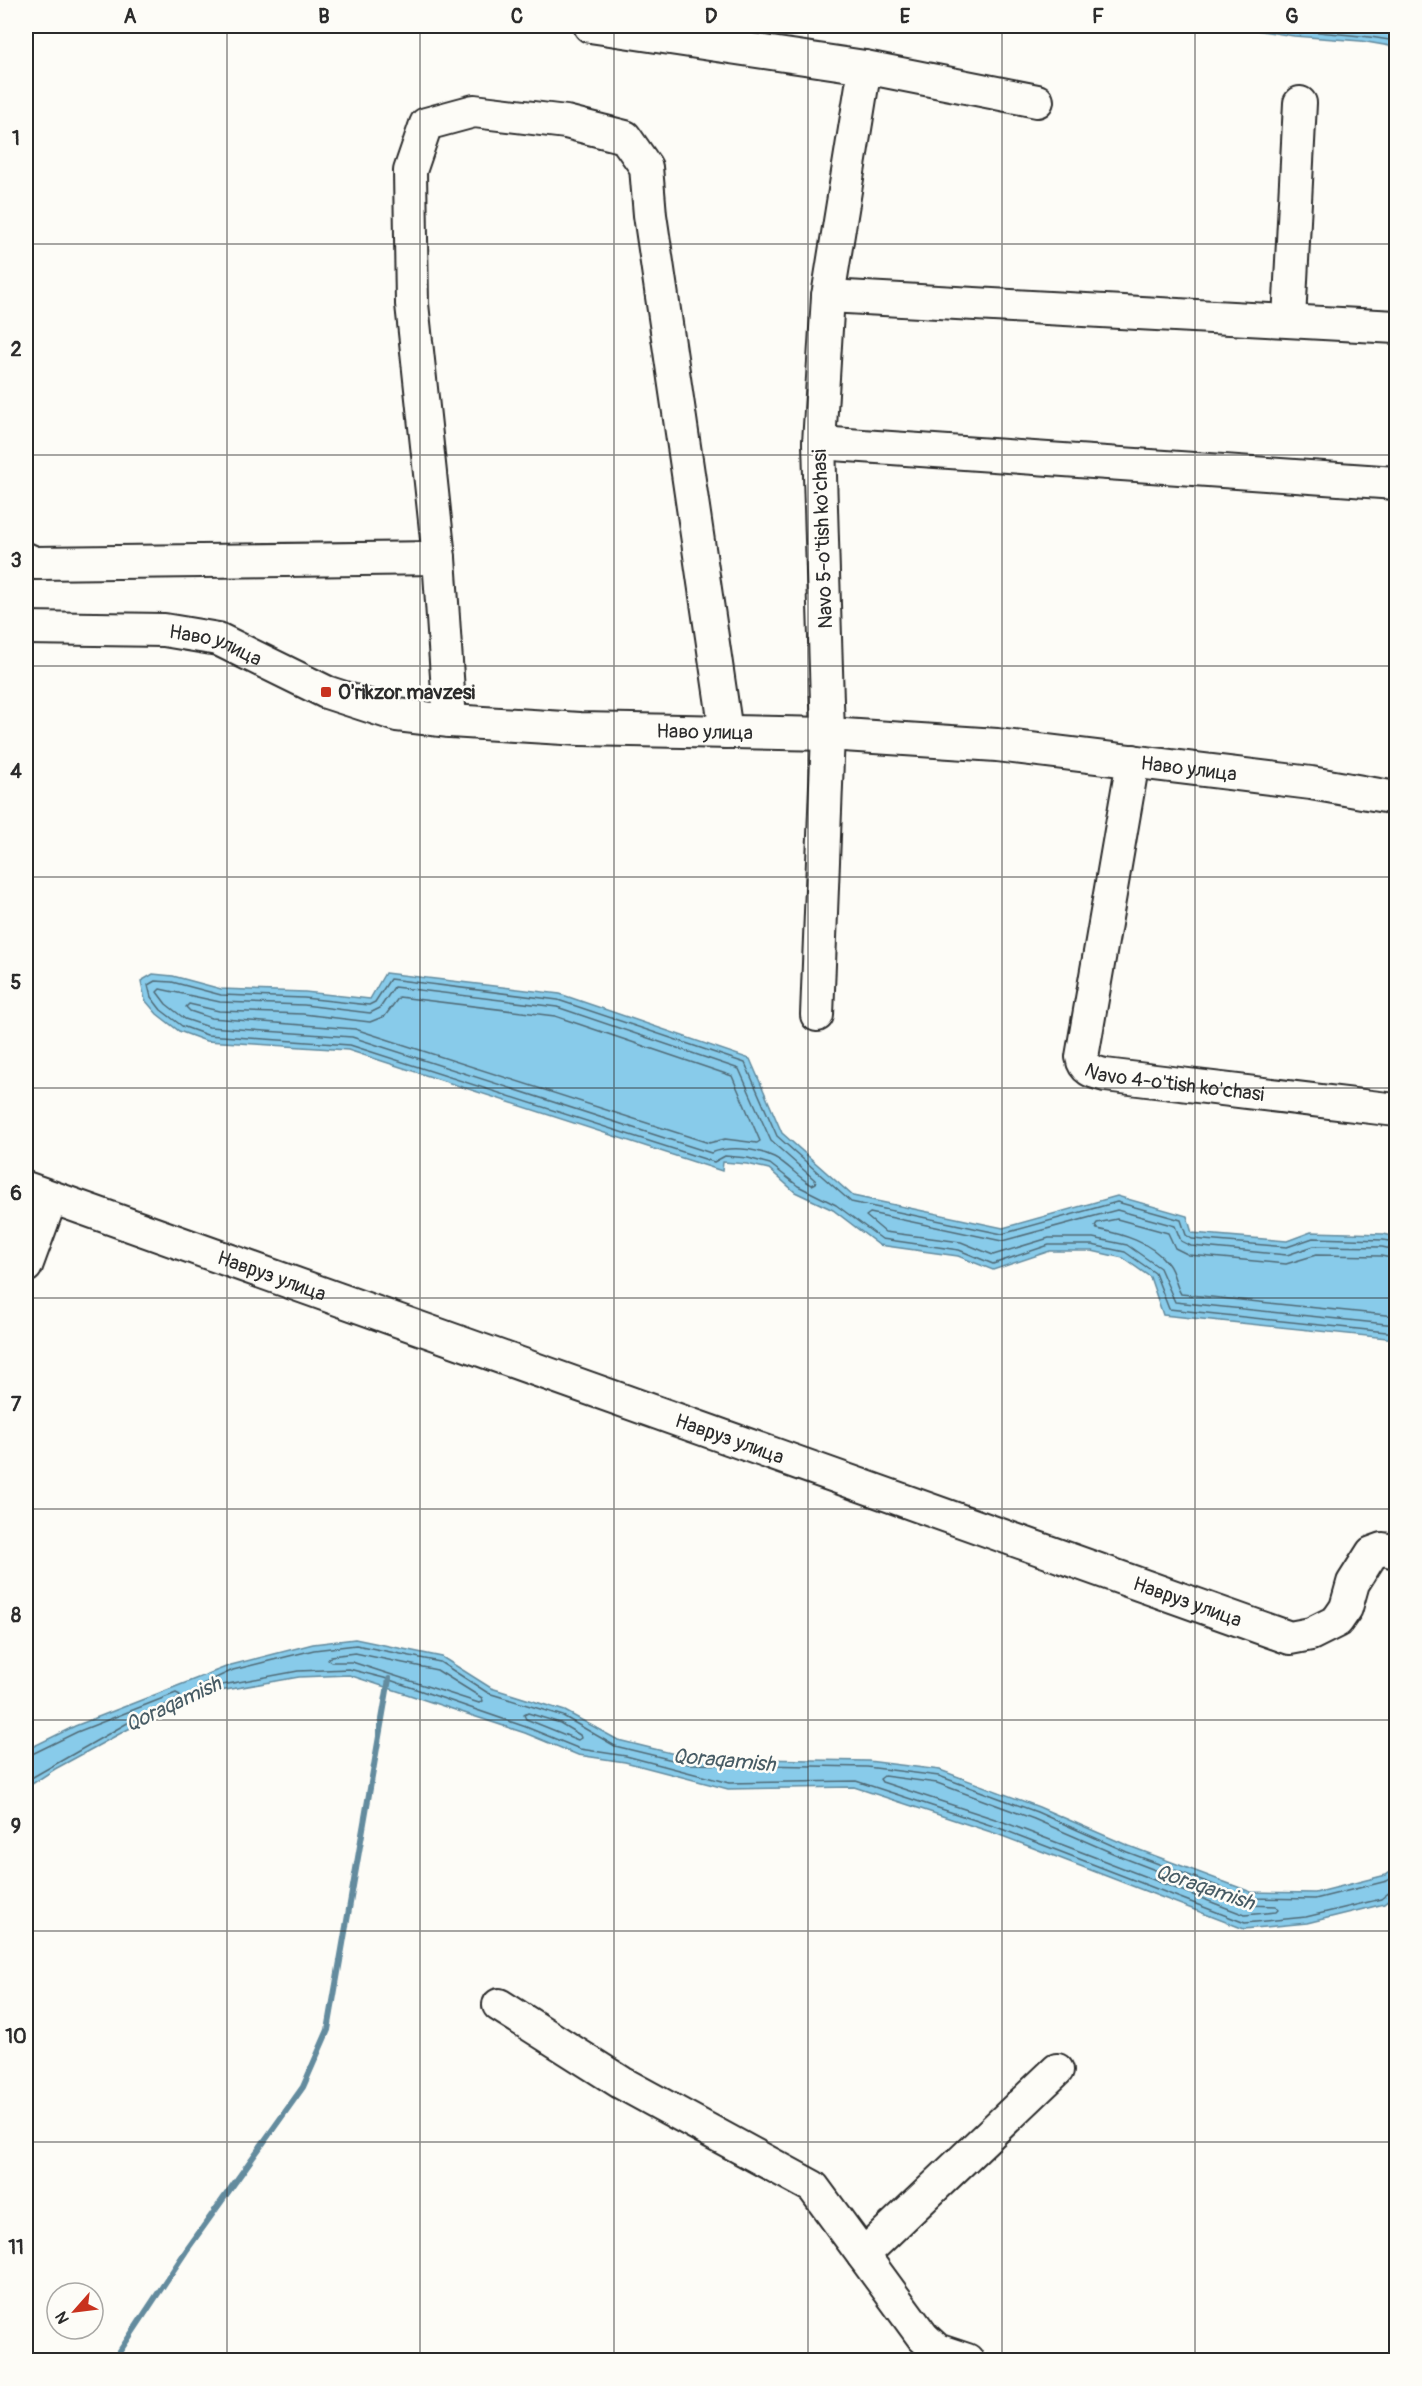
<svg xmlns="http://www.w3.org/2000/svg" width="1422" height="2386" font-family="Pangolin,sans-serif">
<rect width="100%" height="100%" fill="#fdfcf7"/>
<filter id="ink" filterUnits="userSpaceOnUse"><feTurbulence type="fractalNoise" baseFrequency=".0167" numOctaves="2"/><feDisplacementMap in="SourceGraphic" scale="12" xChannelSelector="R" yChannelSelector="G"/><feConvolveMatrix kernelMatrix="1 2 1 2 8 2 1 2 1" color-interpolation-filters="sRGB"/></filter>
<g filter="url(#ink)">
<g fill="#88cbea" stroke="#638b9e" stroke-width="1.5">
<polygon points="1229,26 1396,26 1396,47 1361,41 1294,36"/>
<polygon points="385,973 560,994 750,1059 782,1133 853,1196 1003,1228 1117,1196 1187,1216 1192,1233 1287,1241 1311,1232 1384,1234 1396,1237 1396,1339 1163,1315 1150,1277 1123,1258 1092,1251 1050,1251 993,1270 958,1256 879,1245 833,1210 795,1192 769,1169 747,1164 723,1162 722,1171 348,1050 206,1041 179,1031 157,1014 145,1000 141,981 153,974 173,976 221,989 305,992 370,999"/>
<polygon points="355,1639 442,1657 491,1688 565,1711 618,1740 691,1758 868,1761 940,1770 1039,1807 1129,1846 1251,1892 1315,1893 1386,1875 1396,1868 1396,1894 1384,1904 1307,1923 1244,1929 997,1834 854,1787 728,1789 625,1762 578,1755 525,1733 349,1675 299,1677 203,1694 134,1726 55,1769 26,1788 26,1753 32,1747 75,1726 231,1665 313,1644"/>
</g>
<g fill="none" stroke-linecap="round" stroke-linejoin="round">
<g stroke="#506b77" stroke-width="1.5">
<path d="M1265,26C1309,33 1353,33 1396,41"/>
<polyline points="1334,26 1396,33"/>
<path d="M394,987L557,1007L739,1069L771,1141L815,1180L816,1183L812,1185C798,1178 788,1164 774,1157C755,1148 729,1146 711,1153L352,1037L209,1027L185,1019L166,1004L157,992L160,989L220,1002L304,1005L370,1013L380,1008Z"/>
<polygon points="399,997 555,1016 732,1076 760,1141 757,1143 725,1139 709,1143 355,1029 211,1018 190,1011 186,1007 189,1004 219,1011 303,1014 370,1022 385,1016"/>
<polyline points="1396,1242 1383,1240 1313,1238 1287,1247 1192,1239 1186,1235 1181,1220 1117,1202 1002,1234 851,1202 777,1136 745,1063 558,1000 390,979 375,1002 369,1005 304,998 221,995 172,982 155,981 148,985 151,997 161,1010 182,1026 207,1035 350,1045 714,1162 725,1156 748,1158 770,1164 798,1186 836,1205 882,1239 959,1250 993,1264 1049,1245 1092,1245 1125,1252 1155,1273 1169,1309 1396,1333"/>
<polyline points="1396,1250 1382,1247 1314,1246 1287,1255 1191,1246 1181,1241 1175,1226 1117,1210 1002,1241 870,1213 866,1216 885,1232 961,1242 993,1255 1049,1238 1093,1238 1127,1245 1160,1268 1175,1302 1396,1325"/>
<path d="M1396,1259L1381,1256L1316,1255L1286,1264L1189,1255L1175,1248L1168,1233L1117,1219L1097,1223L1095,1226L1097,1229C1121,1234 1152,1242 1168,1264C1175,1273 1175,1285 1181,1294L1396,1316"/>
<polygon points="355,1653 437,1670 482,1698 483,1701 479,1703 352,1662 331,1662 328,1660 331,1656"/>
<polygon points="528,1713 560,1723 580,1735 581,1738 578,1740 526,1719 524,1715"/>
<polyline points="26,1757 77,1732 176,1693 180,1695 179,1699 131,1721 26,1781"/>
<polygon points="884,1776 937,1783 1034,1819 1124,1858 1246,1905 1276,1906 1278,1910 1276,1912 1245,1915 1001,1821 882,1782 880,1779"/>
<polyline points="1396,1875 1387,1881 1315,1899 1249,1898 1127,1852 1037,1812 939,1776 867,1767 689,1764 615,1746 563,1716 488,1693 440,1662 356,1645 314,1650 269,1661 233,1670 203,1684 206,1688 298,1671 349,1669 384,1678 526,1727 580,1749 626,1756 729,1783 856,1781 999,1828 1245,1923 1306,1917 1381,1899 1391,1891 1396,1890"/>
</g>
<polyline stroke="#638b9e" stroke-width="6" points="114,2360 186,2251 303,2087 328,2030 389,1679"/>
<g stroke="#2b2b2b" stroke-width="36">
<g id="minor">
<polyline points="590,26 865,67 1037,101"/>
<polyline points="828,296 1396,327"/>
<polyline points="1289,320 1300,103"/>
<polyline points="819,443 1396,483"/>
<polyline points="26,559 35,563 439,558"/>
<path id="s1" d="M26,628L164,630L218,639L326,692L397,715L450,721L580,729L828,734L997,745L1311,783L1396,798"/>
<polyline points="450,721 439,558 412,304 410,171 426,124 474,111 566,122 625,137 646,167 650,215 726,732"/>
<path id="s2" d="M1133,761L1082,1057C1084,1070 1093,1072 1105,1075L1396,1110"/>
<polyline points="817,1015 828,734 819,443 828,296 865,67"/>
<path id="s3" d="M26,1188L1290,1638L1311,1634L1337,1621L1346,1608L1353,1583L1372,1553L1383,1549L1396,1552"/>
<polyline points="26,1266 51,1198"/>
<polyline points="499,2005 622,2083 813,2187 863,2255"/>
<polyline points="967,2360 937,2350 923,2337 863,2255 1057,2070"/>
</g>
</g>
<use href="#minor" stroke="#fdfcf7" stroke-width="32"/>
</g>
</g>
<path fill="none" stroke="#2b2b2b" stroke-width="1.5" stroke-opacity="0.55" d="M227,26V2360M420,26V2360M614,26V2360M808,26V2360M1002,26V2360M1195,26V2360M26,244H1396M26,455H1396M26,666H1396M26,877H1396M26,1088H1396M26,1298H1396M26,1509H1396M26,1720H1396M26,1931H1396M26,2142H1396"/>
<rect fill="#c8321e" stroke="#fdfcf7" stroke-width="2" x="320" y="686" width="12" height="12" rx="3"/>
<g text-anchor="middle" stroke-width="5" stroke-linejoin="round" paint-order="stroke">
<g font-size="20" fill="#2b2b2b" stroke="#fdfcf7">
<text transform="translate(822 539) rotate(-92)" y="7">Navo 5-o'tish ko'chasi</text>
<text dy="7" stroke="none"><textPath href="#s1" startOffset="192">Наво улица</textPath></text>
<text dy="7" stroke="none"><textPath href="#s1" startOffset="696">Наво улица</textPath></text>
<text dy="7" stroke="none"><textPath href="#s1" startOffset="1182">Наво улица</textPath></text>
<text dy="7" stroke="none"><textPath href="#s2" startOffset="402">Navo 4-o'tish ko'chasi</textPath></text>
<text dy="7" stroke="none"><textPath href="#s3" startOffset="261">Навруз улица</textPath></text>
<text dy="7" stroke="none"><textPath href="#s3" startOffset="747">Навруз улица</textPath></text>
<text dy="7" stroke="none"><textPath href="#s3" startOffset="1233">Навруз улица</textPath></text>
</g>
<g font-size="20" font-weight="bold" fill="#2b2b2b" stroke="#fdfcf7" text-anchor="start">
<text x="338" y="699">O'rikzor mavzesi</text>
</g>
<g font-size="21" font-style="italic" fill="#475b64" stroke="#fdfcf7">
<text transform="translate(173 1704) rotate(-25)" y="7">Qoraqamish</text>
<text transform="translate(724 1760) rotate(5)" y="7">Qoraqamish</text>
<text transform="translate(1205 1887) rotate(19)" y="7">Qoraqamish</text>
</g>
</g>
<rect width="1422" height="2386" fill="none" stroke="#fdfcf7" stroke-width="66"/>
<g transform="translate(75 2311) rotate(242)"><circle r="28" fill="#fdfcf7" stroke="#a9a8a5" stroke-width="1.5"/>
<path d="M0-4.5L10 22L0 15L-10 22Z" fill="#c8321e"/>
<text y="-9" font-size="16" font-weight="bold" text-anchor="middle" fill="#2b2b2b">N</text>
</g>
<rect x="33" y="33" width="1356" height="2320" fill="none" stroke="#2b2b2b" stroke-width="2"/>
<g font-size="20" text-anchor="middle" font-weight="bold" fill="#2b2b2b">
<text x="130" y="23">A</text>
<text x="324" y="23">B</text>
<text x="517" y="23">C</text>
<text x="711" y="23">D</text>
<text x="905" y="23">E</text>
<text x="1098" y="23">F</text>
<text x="1292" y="23">G</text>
<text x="16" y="145">1</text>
<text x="16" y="356">2</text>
<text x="16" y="567">3</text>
<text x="16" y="778">4</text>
<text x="16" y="989">5</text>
<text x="16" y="1200">6</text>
<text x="16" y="1411">7</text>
<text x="16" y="1622">8</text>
<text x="16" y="1833">9</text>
<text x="16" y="2043">10</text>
<text x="16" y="2254">11</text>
</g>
</svg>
